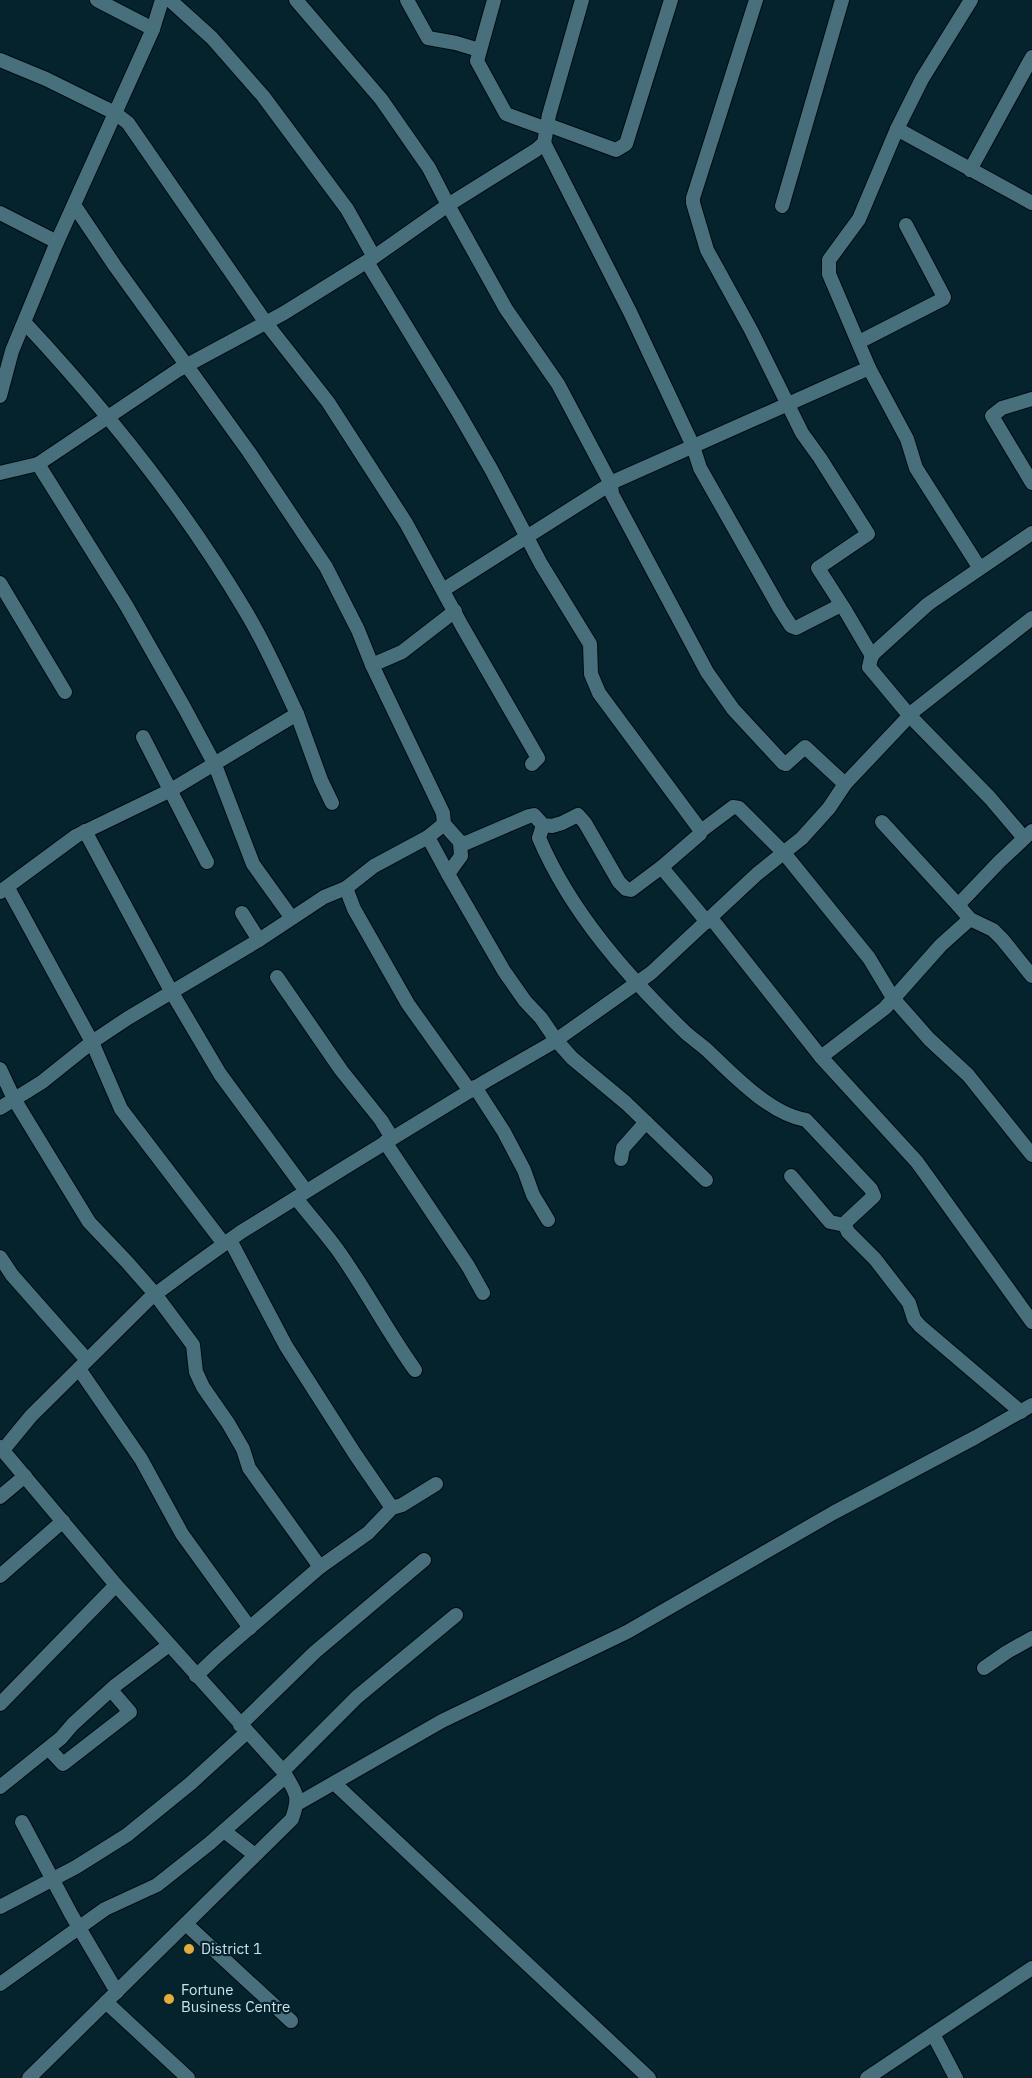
<svg xmlns="http://www.w3.org/2000/svg" width="1032" height="2078" font-family="'IBM Plex Sans',sans-serif">
<rect width="100%" height="100%" fill="#04232c"/>
<g fill="none" stroke-linecap="round" stroke-linejoin="round">
<g stroke="#000b11" stroke-width="16">
<g id="minor">
<polyline points="97,0 153,29"/>
<polyline points="170,0 212,38 263,96 347,209 374,257"/>
<polyline points="296,0 381,99 429,168 448,205 506,309 558,384 611,484 612,494 707,672 733,709 783,763 786,764 805,747 845,784"/>
<polyline points="407,0 428,38 456,43 479,50"/>
<polyline points="494,0 477,61 506,114 547,129"/>
<polyline points="756,0 693,198 693,203 707,250 751,330 802,433 820,458 868,534 818,568 845,610 872,656"/>
<polyline points="971,0 922,79 897,129 859,219 829,260 829,274 869,368 907,439 916,468 979,567"/>
<polyline points="0,60 46,79 115,113 128,123 266,323 328,402 406,523 462,626 538,758 532,764"/>
<polyline points="548,125 616,150 626,144 671,0"/>
<polyline points="897,129 1032,203"/>
<polyline points="544,143 630,312 693,446 700,468 780,609 791,626 796,628 841,605"/>
<polyline points="970,170 1032,57"/>
<polyline points="74,205 115,266 249,452 326,567 358,630 372,665 443,813 444,824 460,842 466,843 529,816 534,815 543,825 552,826 562,823 578,815 585,823 619,882 626,889 631,890 663,866 700,834 701,831 599,693 591,674 590,644 541,564 491,469 457,410 367,262"/>
<polyline points="782,206 842,0"/>
<polyline points="0,213 57,242"/>
<polyline points="859,342 943,299 944,297 906,225"/>
<polyline points="0,396 12,351 57,242 153,29 162,0"/>
<polyline points="1032,399 1002,408 992,416 1032,483"/>
<polyline points="38,464 126,605 185,709 215,765 253,864 291,917"/>
<polyline points="0,473 38,464 178,370 284,313 374,257 448,205 536,150 544,143 549,115 582,0"/>
<polyline points="0,583 65,692"/>
<polyline points="443,590 615,481 869,368"/>
<polyline points="372,665 402,652 455,611"/>
<polyline points="297,714 321,780 332,803"/>
<polyline points="143,737 207,862"/>
<polyline points="882,822 958,905"/>
<path d="M543,825L539,838C571,913 628,977 686,1033C693,1039 700,1044 707,1050C733,1075 770,1114 806,1120L871,1189L874,1196L847,1221L845,1225L848,1232L875,1259L909,1303L914,1319L920,1326L1021,1412"/>
<polyline points="85,831 171,991 220,1074 306,1191"/>
<polyline points="701,831 733,807 739,808 784,853 869,958 893,998 929,1039 968,1075 1032,1155"/>
<polyline points="1032,831 999,862 958,905 970,919 993,930 1002,939 1032,976"/>
<polyline points="428,837 448,874"/>
<polyline points="1024,838 990,798 909,715 869,667 871,658 874,653 928,604 1032,533"/>
<polyline points="460,842 461,856 448,874 504,971 525,1001 541,1018 556,1040 572,1058 626,1103 706,1180"/>
<polyline points="663,866 663,869 707,922"/>
<polyline points="8,888 92,1042 121,1109 224,1244"/>
<polyline points="346,888 354,909 408,1004 470,1091"/>
<path d="M0,892L76,836L171,790L297,714C281,680 266,645 246,612C184,507 108,412 25,323"/>
<polyline points="242,913 259,940"/>
<polyline points="711,918 821,1057 917,1162 1032,1322"/>
<polyline points="277,977 341,1070 381,1120 392,1138"/>
<polyline points="821,1057 885,1008 941,945 970,919"/>
<polyline points="0,1069 14,1099 89,1222 127,1262 155,1294 193,1345 196,1372 203,1387 228,1423 243,1449 249,1468 320,1567"/>
<polyline points="475,1087 504,1132 524,1170 533,1195 548,1220"/>
<polyline points="0,1108 42,1082 92,1042 128,1018 259,940 324,897 346,888 374,866 428,837 444,824"/>
<polyline points="385,1142 468,1266 483,1293"/>
<polyline points="621,1159 623,1148 646,1122"/>
<polyline points="791,1176 830,1222 845,1225"/>
<path d="M296,1198C309,1215 324,1231 337,1249C365,1288 387,1331 415,1370"/>
<polyline points="230,1240 286,1346 355,1454 392,1508"/>
<polyline points="0,1257 12,1275 87,1360"/>
<polyline points="79,1369 141,1459 182,1534 250,1628"/>
<path d="M0,1447L116,1585L283,1771C295,1792 301,1794 292,1819L29,2078"/>
<polyline points="3,1450 31,1416 149,1299 192,1267 241,1232 344,1168 486,1081 552,1043 651,973 757,874 802,838 829,808 845,784 915,710 1032,618"/>
<polyline points="0,1497 25,1476"/>
<polyline points="0,1576 63,1521"/>
<polyline points="984,1668 1007,1652 1032,1638"/>
<polyline points="196,1676 217,1656 320,1567 368,1533 392,1508 402,1505 436,1484"/>
<polyline points="0,1704 116,1585"/>
<polyline points="240,1725 315,1652 424,1560"/>
<polyline points="49,1749 63,1764 130,1712 111,1690"/>
<polyline points="283,1771 357,1697 456,1615"/>
<polyline points="334,1783 649,2078"/>
<polyline points="0,1787 61,1738 73,1724 116,1685 169,1645"/>
<polyline points="297,1804 442,1721 627,1632 833,1513 976,1437 1032,1405"/>
<polyline points="22,1822 71,1914 117,1992"/>
<polyline points="224,1831 255,1855"/>
<polyline points="0,1907 76,1867 127,1835 191,1783 247,1732"/>
<polyline points="186,1924 291,2021"/>
<polyline points="0,1984 105,1909 157,1885 210,1843 286,1776"/>
<polyline points="106,2002 188,2078"/>
<polyline points="933,2034 956,2078"/>
<polyline points="867,2078 1032,1968"/>
</g>
</g>
<use href="#minor" stroke="#476f7c" stroke-width="14"/>
</g>
<g fill="#e5ad35" stroke="#04232c" stroke-width="2">
<circle cx="189" cy="1949" r="6"/>
<circle cx="169" cy="1999" r="6"/>
</g>
<g text-anchor="middle" stroke-width="4.5" stroke-linejoin="round" paint-order="stroke">
<g font-size="15" fill="#cce1e8" stroke="#04232c" text-anchor="start">
<text x="201" y="1954">District 1</text>
<text x="181" y="1995">Fortune<tspan x="181" dy="17">Business Centre</tspan></text>
</g>
</g>
</svg>
